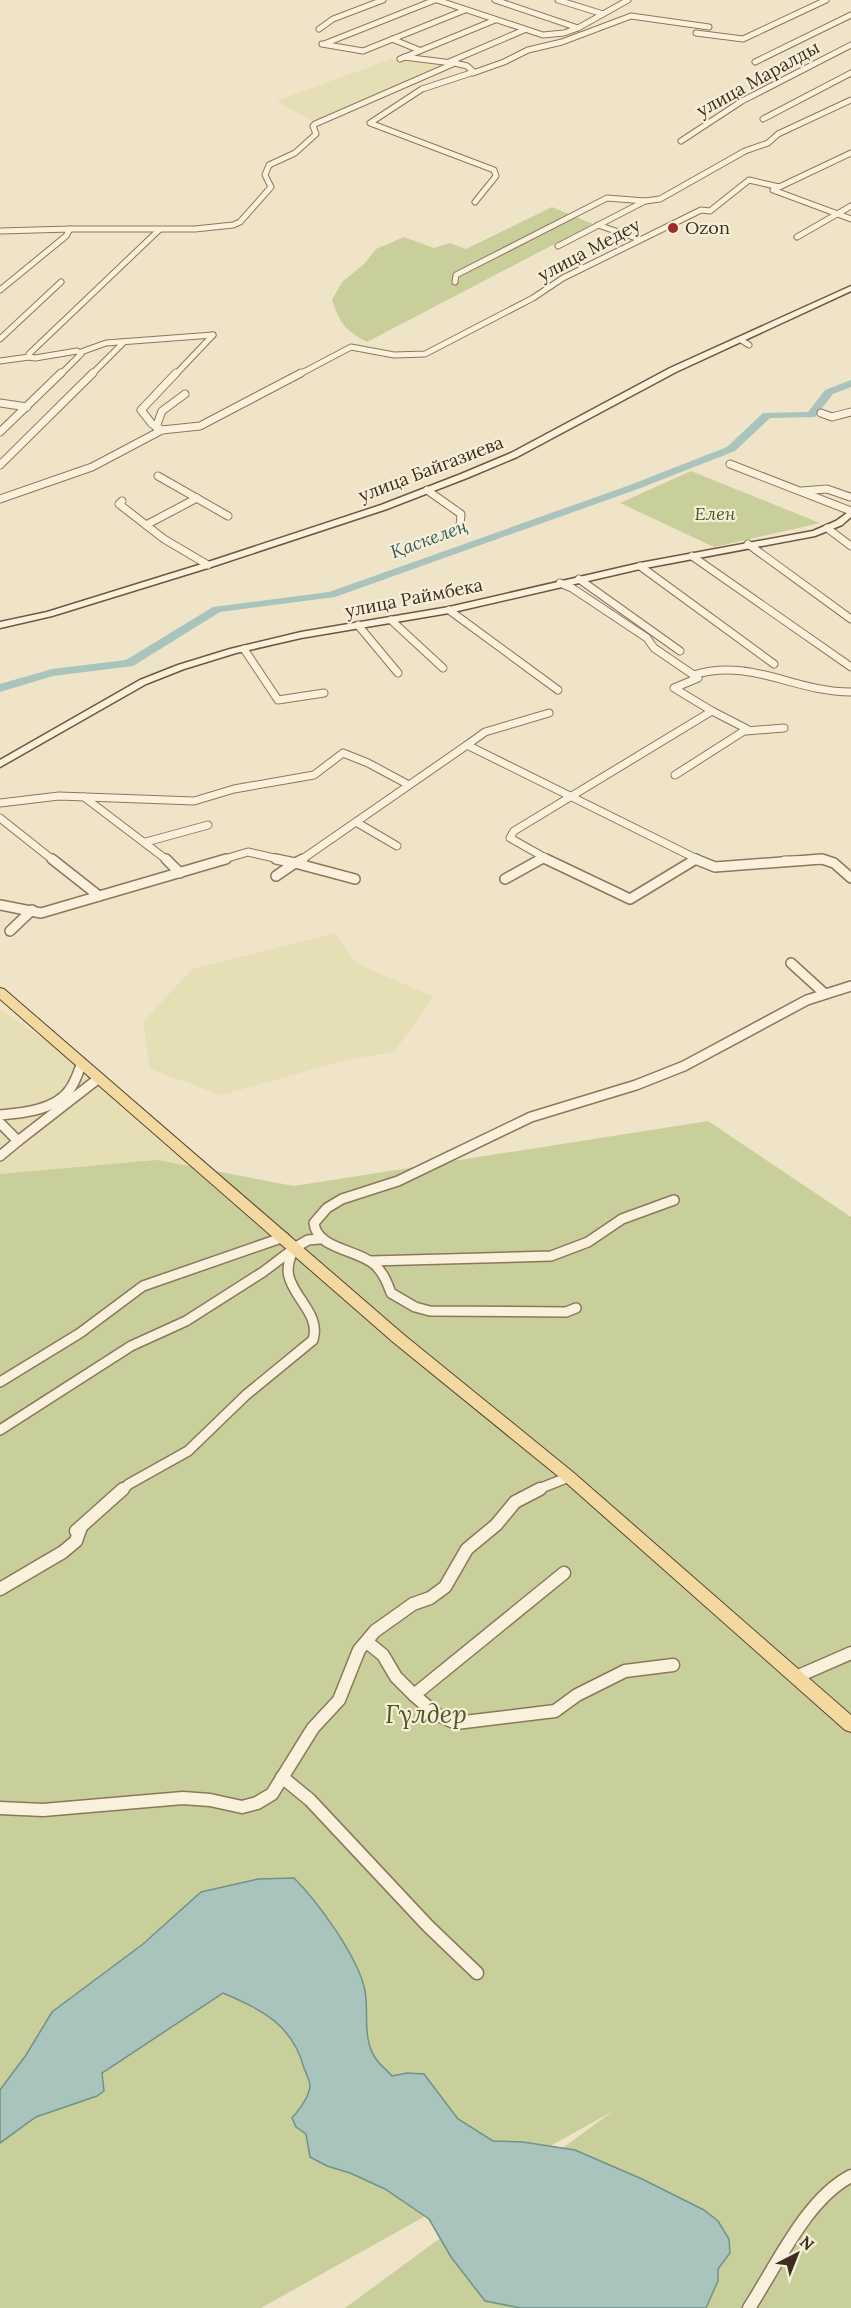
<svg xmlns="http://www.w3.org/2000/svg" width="851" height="2308" font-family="Lora,serif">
<rect width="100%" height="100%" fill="#f0e4c8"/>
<g fill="#e6deb5">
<polygon points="391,59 448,64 312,121 276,101"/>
<polygon points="335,933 357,964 430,995 432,999 394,1052 350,1059 221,1095 150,1069 143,1022 192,969"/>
<polygon points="0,1009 92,1072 272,1226 0,1368"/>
</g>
<g fill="#c9cf9b">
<path d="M552,207L593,224L367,342C345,330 340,324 332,300L342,282L364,264L376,249L404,237L434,248L450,243L466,249Z"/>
<polygon points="691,471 820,523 714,547 620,503"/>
<polygon points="708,1121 851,1217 851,2308 345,2308 613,2111 261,2308 0,2308 0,1174 157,1160 294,1186"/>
</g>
<path fill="#a9c4bc" stroke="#6f938a" stroke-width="1.5" d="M294,1878C318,1902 359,1958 365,1991C369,2014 362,2039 376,2059C380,2065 387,2070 392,2076L407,2073L424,2074L458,2119L493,2141L523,2142L575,2150L642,2179L704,2210L718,2221L729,2239L730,2253L718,2269V2281L706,2308H521L485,2301L451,2257L429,2219L385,2189L350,2173L327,2166L310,2157L306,2134L296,2127L292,2118C299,2110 309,2097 310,2086C310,2081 306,2073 304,2068C292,2024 262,2010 223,1993L102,2073L104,2091L97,2096L36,2117L0,2143V2090L26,2055L52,2012L143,1944L201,1892L258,1879Z"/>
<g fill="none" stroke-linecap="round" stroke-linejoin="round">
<polygon fill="#a9c4bc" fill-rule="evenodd" points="851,380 851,387 833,394 815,417 770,418 735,451 638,489 335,597 220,612 133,666 53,676 0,692 0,684 52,669 126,660 213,607 329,592 630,485 727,447 763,413 808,412 825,390"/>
<g stroke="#8d765c" stroke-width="7">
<g id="street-far3">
<polyline points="437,0 543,35 564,33 578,28 628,0"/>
<polyline points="495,0 578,28"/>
<polyline points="558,0 603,14"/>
<polyline points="319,29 333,19 383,0"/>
<polyline points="696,33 743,39 826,0"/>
<polyline points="392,39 419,50"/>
<polyline points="322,44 363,51 465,10"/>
<polyline points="324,44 435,0"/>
<polyline points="404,57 452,63"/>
<polyline points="400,59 495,20"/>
<polyline points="449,62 524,30"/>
<polyline points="755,62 851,15"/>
<polyline points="473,73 504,62 528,50 562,42 631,16 709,27"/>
<polyline points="763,119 851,73"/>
<polyline points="681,141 742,101 851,45"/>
<polyline points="775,189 851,153"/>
<polyline points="773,190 851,219"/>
<polyline points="598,225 639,239"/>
<polyline points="70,229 195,229 233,225 240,222 271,187 265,175 269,165 295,153 316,134 313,126 315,124 455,63 467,66 474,72 422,89 370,123 494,170 496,176 475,202"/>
<polyline points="0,231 70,229 66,236 0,290"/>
<polyline points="797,237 851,206"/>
<polyline points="558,246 645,201 660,199 745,151 768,143 778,134 851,100"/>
<polyline points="455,282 456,275 607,198 645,201"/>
<polyline points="0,339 61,282"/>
<polyline points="741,340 749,345"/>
<polyline points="81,352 106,343 213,335"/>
<polyline points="0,361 29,357"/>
<polyline points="60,375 81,354 77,351 35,358 29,357 29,354 159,230"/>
<polyline points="91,375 124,342"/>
<polyline points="175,375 213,335"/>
<polyline points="298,375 351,347 394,355 425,354 533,298 563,278 701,210 710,211 749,180 779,187"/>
</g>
</g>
<g stroke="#8d765c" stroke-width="9">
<g id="street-far2">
<polyline points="0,403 27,407"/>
<polyline points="821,413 832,417 851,412"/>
<polyline points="156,427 162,411 185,394"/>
<polyline points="162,430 152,424 141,410 176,373"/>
<polyline points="0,432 61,373"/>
<polyline points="730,464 851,511"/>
<polyline points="0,465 93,373"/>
<polyline points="158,476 228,516"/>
<polyline points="427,490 461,514 460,526"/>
<polyline points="802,491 827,489 850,497"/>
<polyline points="0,499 92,467 162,430 200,426 301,373"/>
<polyline points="122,501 119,504 164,539 208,565"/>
<polyline points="146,525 197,498"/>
<polyline points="827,528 851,546"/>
<polyline points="748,544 851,619"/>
<polyline points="692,556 851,667"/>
<polyline points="640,566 774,664"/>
<polyline points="579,579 680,651"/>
<polyline points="449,610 558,690"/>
<polyline points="391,620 443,668"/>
<polyline points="358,625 398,673"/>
<polyline points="244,649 278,700 324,693"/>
<path d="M693,675C751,657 793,692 851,692"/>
<polyline points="746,731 784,728"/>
<polyline points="467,745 485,732 549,713"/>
<polyline points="675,775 747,729 712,711"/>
<polyline points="84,797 167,860"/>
<polyline points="0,803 59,796 194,801 234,789 314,775 343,753 368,763 409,785"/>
<polyline points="0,818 53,860"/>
<polyline points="356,822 397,846"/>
<polyline points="146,842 208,825"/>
<polyline points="221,860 248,852 283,860"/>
<polyline points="301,860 467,745 699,860"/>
<polyline points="538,860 544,857"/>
<polyline points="549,860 510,838 514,831 712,711 674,688 698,678 654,648 647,638 572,588 560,583"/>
<polyline points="784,860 825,860"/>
</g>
</g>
<g stroke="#8d765c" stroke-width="12">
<g id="street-far1">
<polyline points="52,859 99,896"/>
<polyline points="166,859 180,873"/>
<polyline points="276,859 295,863 303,859"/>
<polyline points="546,859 630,899 696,859"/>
<polyline points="695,859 715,867 822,859 834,863 851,878"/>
<polyline points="276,876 295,863 355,879"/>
<polyline points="505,879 541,859"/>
<polyline points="0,905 41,913 226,859"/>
<polyline points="10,931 32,910"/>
<polyline points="791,963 825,994"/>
<path d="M0,1115C23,1113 56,1110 70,1089C76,1081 78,1072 82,1063"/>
<polyline points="0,1123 18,1141 0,1156"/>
<polyline points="18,1141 99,1078"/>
<polyline points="371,1261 551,1256 588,1242 622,1219 674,1200"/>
<path d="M576,1308L566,1312L430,1311L415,1307L391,1293C387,1282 383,1272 374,1264C356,1249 317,1249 314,1223L327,1208L342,1199L398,1181L531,1117L636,1085L684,1066L807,1000L851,986"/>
<polyline points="0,1382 80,1333 143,1286 284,1237"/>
<polyline points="0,1430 131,1346 186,1321 263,1272 296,1247 308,1240 320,1239"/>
<path d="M122,1490L129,1484L188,1451L246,1395L313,1340C324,1305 268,1287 296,1247"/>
<polyline points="536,1490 569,1477"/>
</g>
</g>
<g stroke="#8d765c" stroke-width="15">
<g id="street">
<polyline points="76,1531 123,1489"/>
<polyline points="0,1589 63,1552 76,1541 81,1527"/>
<polyline points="367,1642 383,1655 396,1677 414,1695 436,1714 456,1723 555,1711 577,1695 625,1671 673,1665"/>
<polyline points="796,1677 851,1653"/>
<polyline points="414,1695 564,1573"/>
<polyline points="282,1777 310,1800 428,1926 477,1973"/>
<polyline points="0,1808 43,1810 183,1798 210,1800 242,1807 257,1803 272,1794 313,1728 339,1700 359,1650 375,1631 413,1604 430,1598 445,1587 467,1549 496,1525 515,1502 540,1489"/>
<path d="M749,2308C776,2267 806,2199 851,2176"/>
</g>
</g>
<g stroke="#6f573f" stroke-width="3">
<g id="secondary">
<polygon points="851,286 851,291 676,372 517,457 467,478 387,509 211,567 52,616 0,628 0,622 47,612 205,563 381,505 461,474 511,453 670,368"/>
<polygon points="851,510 851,517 842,525 815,536 640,569 449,613 301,638 236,653 184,669 146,684 0,767 0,760 140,680 178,665 230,649 301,632 449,607 640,563 813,531 836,521"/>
</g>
</g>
<g stroke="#5b4430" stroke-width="2">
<polygon id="primary" points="0,988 4,989 403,1334 574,1473 851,1715 851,1732 845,1730 564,1481 393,1342 0,999"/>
</g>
<use href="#street-far3" stroke="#faf1dc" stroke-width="5"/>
<use href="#street-far2" stroke="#faf1dc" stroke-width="7"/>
<use href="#street-far1" stroke="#faf1dc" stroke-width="9"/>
<use href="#street" stroke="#faf1dc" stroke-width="12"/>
<use href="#secondary" fill="#faf1dc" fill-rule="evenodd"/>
<use href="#primary" fill="#f3d9a0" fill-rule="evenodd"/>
</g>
<circle fill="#9e2a2b" stroke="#f7eed8" stroke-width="2" cx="673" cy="228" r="6"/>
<g text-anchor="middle" stroke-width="4.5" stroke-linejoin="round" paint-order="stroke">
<g font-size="18" fill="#3d2e20" stroke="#f7eed8">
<text transform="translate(758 79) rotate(-29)" y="6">улица Маралды</text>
<text transform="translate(589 250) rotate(-28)" y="6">улица Медеу</text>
<text transform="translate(431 469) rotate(-21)" y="6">улица Байгазиева</text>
<text transform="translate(414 598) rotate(-11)" y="6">улица Раймбека</text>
</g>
<g font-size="18" fill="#3d2e20" stroke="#f7eed8" text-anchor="start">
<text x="685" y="234">Ozon</text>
</g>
<g font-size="18" font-style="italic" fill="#4d5a26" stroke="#f7eed8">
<text x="715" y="520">Елен</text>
</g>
<g font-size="18" font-style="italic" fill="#2f5d5a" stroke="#f7eed8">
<text transform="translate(429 539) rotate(-20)" y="6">Қаскелең</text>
</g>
<g font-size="26" font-style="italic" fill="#4d5a26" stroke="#f7eed8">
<text x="426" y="1723">Гүлдер</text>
</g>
</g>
<g transform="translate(797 2254) rotate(42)" stroke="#f7eed8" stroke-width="4.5" paint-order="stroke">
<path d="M0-4.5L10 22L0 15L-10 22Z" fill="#3d2e20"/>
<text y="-9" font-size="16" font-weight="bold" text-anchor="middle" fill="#3d2e20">N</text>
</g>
</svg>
